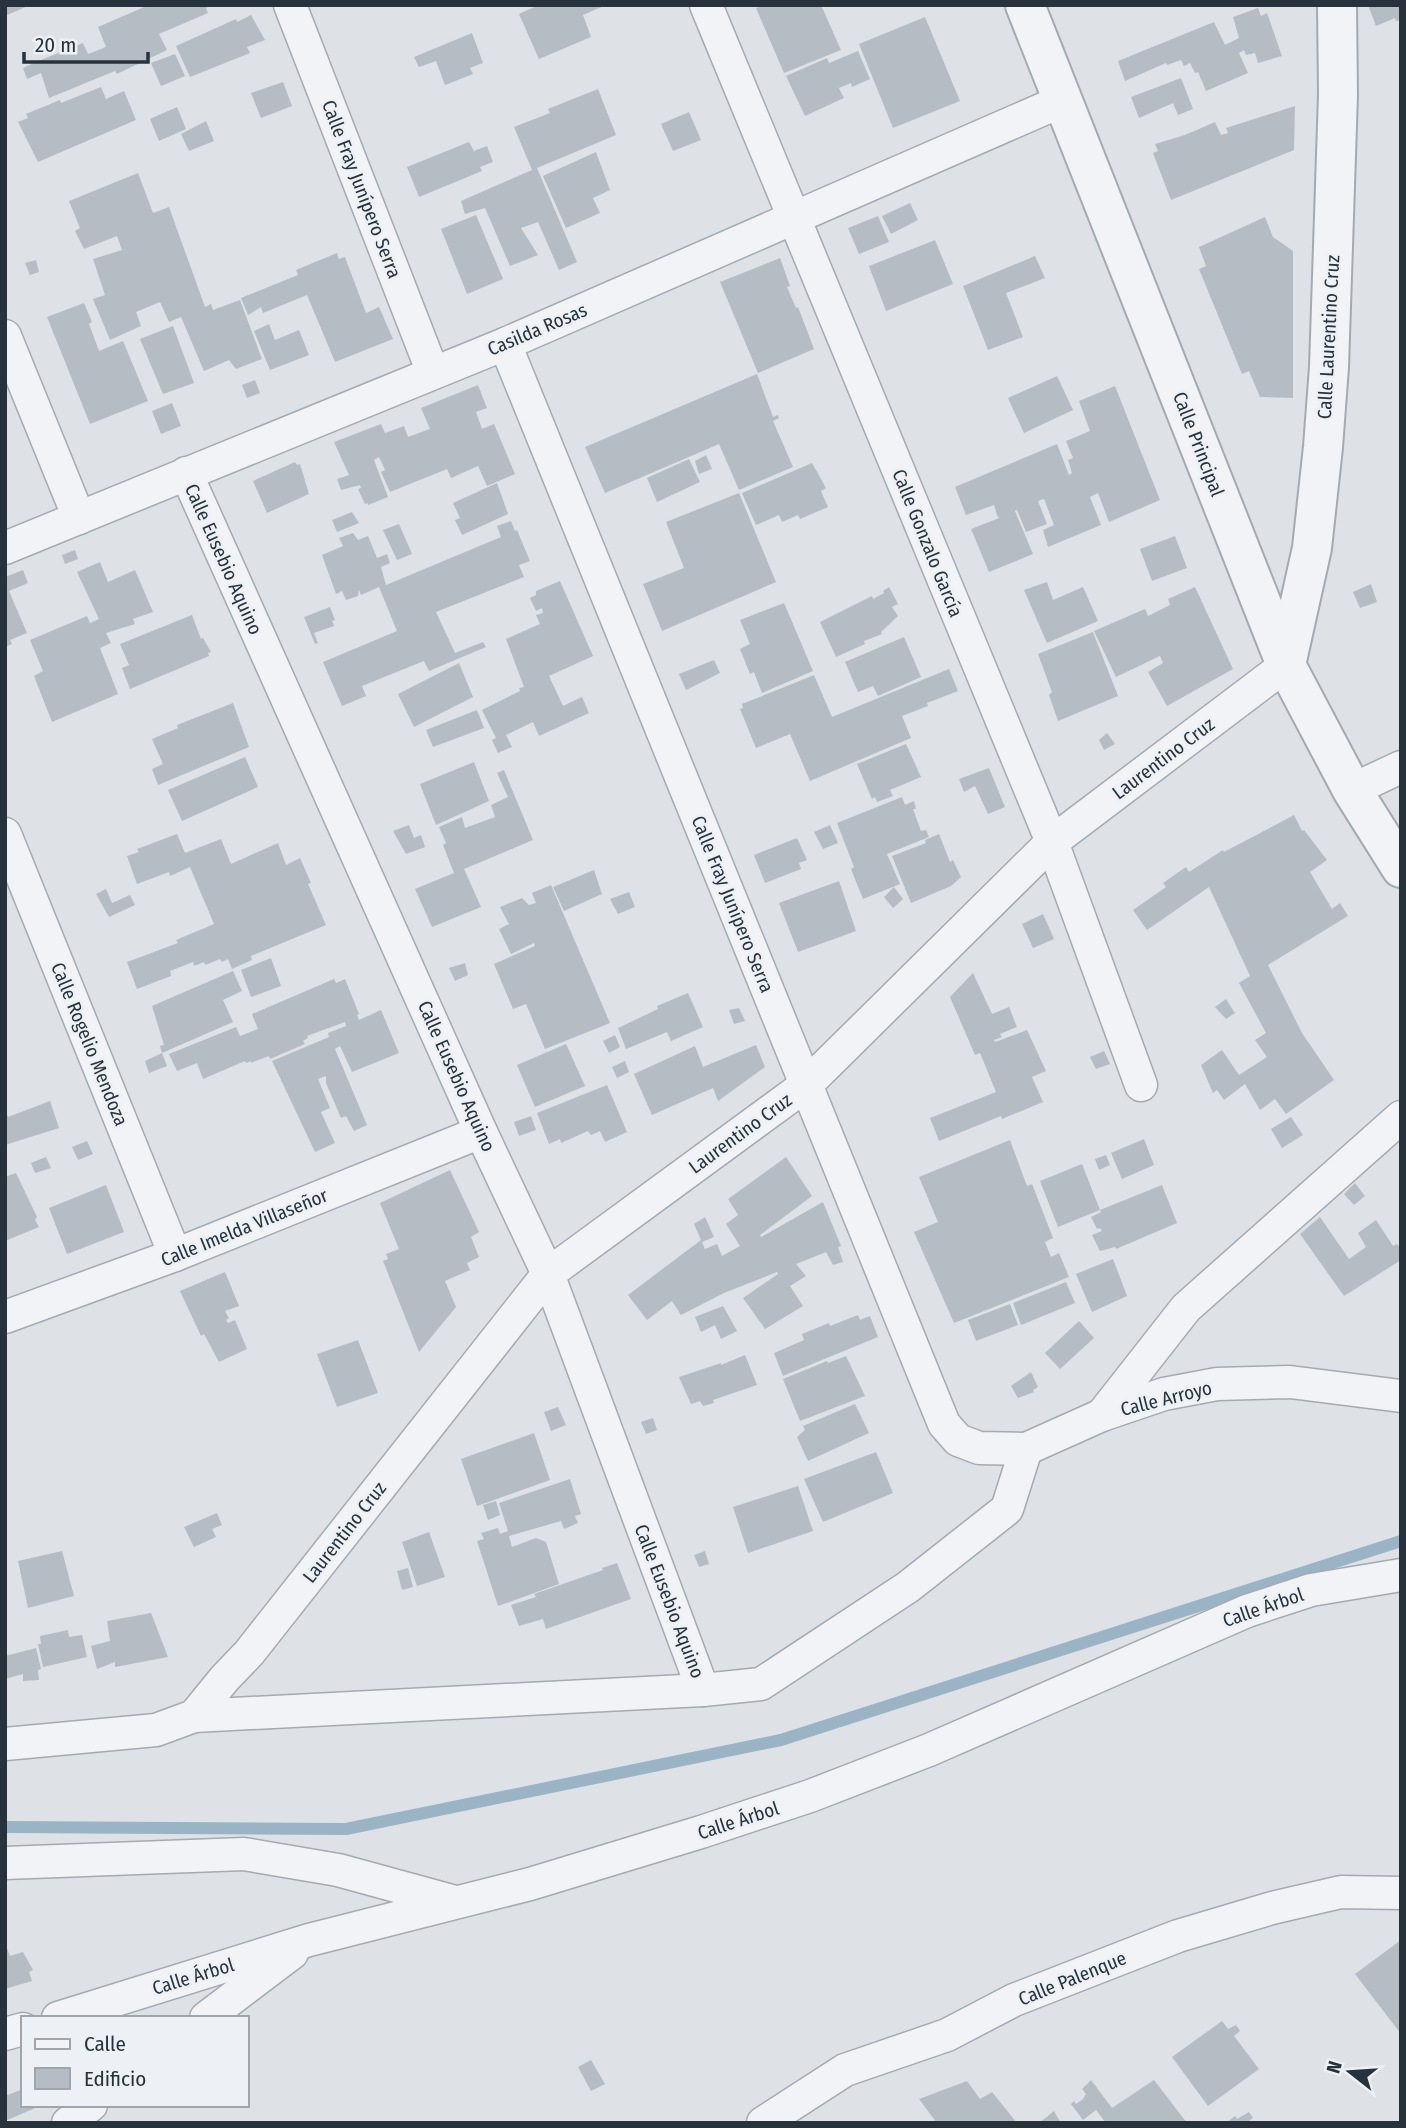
<svg xmlns="http://www.w3.org/2000/svg" width="1406" height="2128" font-family="'Fira Sans Condensed',sans-serif">
<rect width="100%" height="100%" fill="#dee2e7"/>
<g fill="none" stroke-linecap="round" stroke-linejoin="round">
<polyline stroke="#9ab4c6" stroke-width="12" points="5,1827 346,1829 781,1740 1401,1541"/>
</g>
<g fill="#b5bcc4">
<polygon points="5,5 30,5 5,16"/>
<polygon points="149,5 213,5 206,8 208,13 159,34 167,50 117,74 115,71 49,98 41,73 27,79 23,68 36,62 83,43 88,54 106,47 98,27"/>
<polygon points="539,5 606,5 583,15 591,37 539,59 519,14"/>
<polygon points="763,5 821,5 841,50 784,73 756,8"/>
<polygon points="1368,5 1401,5 1401,20 1396,21 1395,18 1376,26"/>
<polygon points="1258,8 1261,16 1267,13 1282,56 1258,63 1255,53 1246,55 1244,50 1239,53 1248,73 1206,91 1198,72 1195,73 1190,63 1184,66 1181,60 1167,65 1166,63 1125,81 1118,61 1214,22 1225,45 1239,38 1233,17"/>
<polygon points="251,15 265,40 247,47 250,53 190,77 176,46 236,19 237,22"/>
<polygon points="925,17 960,101 893,128 859,44"/>
<polygon points="472,33 483,63 470,68 473,74 445,85 436,61 419,67 414,57"/>
<polygon points="858,51 870,79 852,87 851,83 839,88 844,98 805,116 786,76 827,58 829,63"/>
<polygon points="175,54 185,76 161,86 151,63"/>
<polygon points="1181,78 1193,109 1178,115 1173,103 1139,118 1131,97"/>
<polygon points="283,82 292,106 261,118 251,93"/>
<polygon points="101,87 106,99 124,91 136,120 38,162 18,122 28,118 26,114 60,100 61,103"/>
<polygon points="598,89 616,135 537,168 577,262 559,270 538,222 521,228 538,255 510,266 485,208 465,214 461,201 532,170 514,127 550,113 548,109"/>
<polygon points="1295,106 1294,150 1171,200 1153,153 1158,151 1155,144 1185,135 1215,122 1221,135 1228,133 1226,128"/>
<polygon points="177,107 186,129 159,141 150,119"/>
<polygon points="689,112 701,140 673,151 661,124"/>
<polygon points="206,121 214,141 189,151 181,134"/>
<polygon points="469,142 474,151 487,146 493,162 480,167 482,171 419,197 407,167"/>
<polygon points="596,152 610,190 593,198 600,213 566,228 543,176"/>
<polygon points="138,173 153,213 169,207 205,307 211,304 213,310 240,300 262,359 236,369 229,360 204,371 181,317 169,322 160,302 136,312 141,326 110,340 93,299 105,295 93,259 122,250 117,236 84,249 75,231 80,228 69,201"/>
<polygon points="910,203 918,220 891,234 882,216"/>
<polygon points="476,215 503,279 467,294 441,229"/>
<polygon points="878,216 889,242 859,254 848,228"/>
<polygon points="1265,217 1273,237 1293,251 1293,398 1260,397 1249,371 1242,374 1199,269 1206,266 1199,247"/>
<polygon points="935,240 953,284 886,311 869,266"/>
<polygon points="337,253 339,259 345,257 366,313 379,307 393,339 335,362 307,295 263,313 261,307 248,315 241,298 298,275 296,270"/>
<polygon points="1035,256 1045,278 1006,293 1023,337 988,350 963,286"/>
<polygon points="780,258 790,286 787,287 796,308 798,307 814,349 758,373 720,282"/>
<polygon points="36,260 39,272 30,275 25,263"/>
<polygon points="84,303 92,322 89,324 99,351 123,341 148,401 90,424 47,317"/>
<polygon points="269,324 275,340 299,330 309,355 270,370 254,331"/>
<polygon points="173,326 194,383 163,394 140,339"/>
<polygon points="757,374 773,417 778,415 779,418 773,421 793,467 739,490 719,444 605,493 585,447"/>
<polygon points="1057,376 1073,410 1024,433 1008,398"/>
<polygon points="255,380 260,393 247,398 242,385"/>
<polygon points="478,385 487,408 476,412 482,429 494,424 515,474 487,486 478,466 451,478 447,469 390,492 381,472 385,470 379,457 374,460 388,497 368,505 368,503 365,504 358,489 361,488 360,485 341,490 337,479 349,475 334,442 381,424 385,433 404,426 408,437 430,429 421,408"/>
<polygon points="1115,386 1160,500 1109,522 1098,493 1090,497 1101,525 1048,547 1043,530 1054,525 1044,499 1038,501 1047,524 1026,532 1017,510 1015,511 1033,554 989,572 971,529 999,518 997,515 994,505 966,515 955,487 1057,444 1069,475 1072,473 1068,460 1073,458 1066,441 1090,431 1079,401"/>
<polygon points="172,403 181,426 161,434 152,411"/>
<polygon points="706,455 712,469 699,474 695,461"/>
<polygon points="689,459 700,482 657,502 647,478"/>
<polygon points="295,462 297,465 300,464 309,494 267,513 253,481"/>
<polygon points="812,463 826,488 821,491 828,507 800,519 798,515 782,522 779,515 756,525 742,493"/>
<polygon points="497,483 508,514 462,535 455,520 460,518 453,503"/>
<polygon points="739,493 776,582 662,631 643,584 684,568 666,522"/>
<polygon points="352,512 359,523 337,532 332,520"/>
<polygon points="511,521 515,531 517,530 530,561 519,565 524,577 436,612 455,653 483,642 486,647 429,671 424,661 362,686 366,696 342,706 323,662 397,631 379,587 361,595 359,590 358,596 346,600 342,591 336,594 322,555 343,546 339,538 353,533 358,540 368,536 377,558 387,554 390,563 381,567 386,585 501,537 497,526"/>
<polygon points="399,524 412,554 397,560 383,530"/>
<polygon points="1175,536 1187,568 1152,581 1140,549"/>
<polygon points="75,550 78,559 65,564 62,555"/>
<polygon points="100,562 108,582 135,570 153,612 133,619 135,624 106,633 111,643 100,648 118,694 52,722 34,676 43,671 30,640 87,616 90,623 99,619 77,572"/>
<polygon points="23,570 28,583 9,591 27,633 10,640 12,644 5,647 5,577"/>
<polygon points="560,581 593,656 549,676 563,706 582,697 589,713 539,736 533,722 506,735 512,747 498,753 492,740 496,738 482,710 520,691 519,688 524,687 506,639 540,624 536,615 543,613 542,608 536,611 530,598 536,595 536,591"/>
<polygon points="1047,582 1053,600 1083,587 1098,621 1047,643 1024,590"/>
<polygon points="1371,584 1377,602 1360,608 1353,592"/>
<polygon points="889,587 898,604 892,607 898,616 881,632 882,634 864,641 865,644 836,657 820,622 872,596 873,599 884,593 883,591"/>
<polygon points="1195,587 1233,669 1167,706 1148,672 1163,663 1160,656 1116,677 1094,631 1145,609 1148,616 1170,605 1168,599"/>
<polygon points="784,603 813,671 762,693 754,672 750,674 740,649 750,644 740,620"/>
<polygon points="330,607 335,620 332,621 334,626 314,633 318,643 315,644 304,617"/>
<polygon points="192,615 201,639 203,638 211,652 208,653 209,656 130,689 122,668 129,665 120,644"/>
<polygon points="1093,632 1118,696 1058,721 1049,695 1052,692 1038,654"/>
<polygon points="904,637 921,677 878,696 873,686 858,692 845,662"/>
<polygon points="714,660 720,673 686,690 679,674"/>
<polygon points="459,663 473,697 414,727 398,694"/>
<polygon points="949,669 958,691 927,703 928,706 902,716 911,738 810,781 790,734 756,748 740,709 743,708 742,704 814,675 832,717"/>
<polygon points="233,703 249,747 158,785 152,769 163,764 152,739 178,728 177,725"/>
<polygon points="477,710 484,728 433,747 426,730"/>
<polygon points="1107,733 1115,744 1104,750 1099,740"/>
<polygon points="906,744 921,777 890,790 893,796 877,802 875,797 872,799 857,764"/>
<polygon points="245,757 258,787 182,821 168,790"/>
<polygon points="474,762 489,801 436,825 420,784"/>
<polygon points="989,768 1005,807 988,814 975,786 964,792 959,779"/>
<polygon points="504,770 533,840 464,869 481,907 432,927 415,889 454,873 443,845 446,843 439,827 462,817 465,828 495,817 491,805 508,797 497,773"/>
<polygon points="902,797 905,805 914,801 916,809 913,809 921,831 926,830 929,837 887,854 900,884 863,899 851,869 854,867 837,823"/>
<polygon points="1294,815 1302,831 1304,830 1327,860 1310,872 1332,909 1340,903 1348,916 1268,965 1302,1033 1334,1080 1286,1114 1275,1099 1260,1110 1245,1084 1224,1100 1217,1090 1213,1093 1201,1065 1222,1050 1239,1075 1267,1057 1255,1040 1266,1033 1239,983 1250,976 1209,887 1147,930 1133,910 1166,887 1163,883 1186,867 1189,872 1223,850 1224,852"/>
<polygon points="409,825 414,838 421,835 425,847 406,854 393,831"/>
<polygon points="830,825 838,843 823,849 814,832"/>
<polygon points="177,834 185,853 221,839 231,864 278,843 286,865 300,858 311,883 308,884 326,925 251,956 252,960 232,969 228,959 222,962 220,959 205,965 204,962 194,966 193,962 170,971 171,976 137,989 127,962 178,943 176,940 214,924 190,867 170,876 169,872 137,884 127,856 139,852 137,849"/>
<polygon points="939,834 950,862 953,860 961,877 951,886 911,903 892,856 926,843 925,840"/>
<polygon points="797,838 807,860 799,863 801,869 765,883 754,855"/>
<polygon points="594,870 602,894 564,911 553,887"/>
<polygon points="839,881 856,931 798,952 779,903"/>
<polygon points="551,885 610,1023 545,1049 526,1004 513,1009 494,964 535,946 534,943 511,954 499,929 509,924 500,907 522,898 529,905 536,903 532,893"/>
<polygon points="894,887 903,899 893,908 884,897"/>
<polygon points="106,889 112,903 130,895 135,905 109,917 96,894"/>
<polygon points="629,892 635,907 618,914 610,899"/>
<polygon points="1043,914 1054,939 1033,948 1022,924"/>
<polygon points="271,958 281,986 251,997 241,970"/>
<polygon points="465,963 468,975 455,981 449,968"/>
<polygon points="233,971 242,991 223,1000 233,1022 162,1053 160,1046 164,1045 152,1006"/>
<polygon points="973,973 992,1014 1009,1007 1017,1027 1000,1034 1002,1037 994,1040 995,1042 1027,1030 1046,1071 1032,1077 1043,1102 1002,1119 1001,1116 939,1141 930,1118 996,1092 980,1053 975,1055 950,997"/>
<polygon points="334,979 336,983 345,979 359,1014 357,1015 359,1020 381,1010 399,1053 352,1072 340,1046 335,1049 367,1125 354,1131 346,1116 341,1118 326,1083 326,1076 318,1079 330,1108 321,1112 335,1143 315,1152 272,1061 329,1037 328,1033 346,1026 345,1022 307,1036 308,1038 303,1041 305,1044 270,1059 269,1056 251,1063 251,1061 246,1063 245,1061 203,1079 197,1063 177,1071 169,1054 236,1027 240,1036 258,1029 252,1014"/>
<polygon points="688,993 703,1027 671,1041 667,1032 626,1049 618,1028 658,1009 657,1006"/>
<polygon points="1226,999 1235,1013 1226,1019 1215,1007"/>
<polygon points="739,1008 745,1021 734,1024 729,1010"/>
<polygon points="615,1035 620,1047 609,1053 603,1041"/>
<polygon points="566,1044 585,1086 535,1107 517,1065"/>
<polygon points="756,1045 765,1067 718,1101 713,1088 652,1115 634,1074 695,1046 703,1067"/>
<polygon points="1104,1051 1110,1064 1096,1069 1090,1057"/>
<polygon points="162,1053 167,1066 149,1073 145,1061"/>
<polygon points="625,1061 629,1072 617,1078 612,1067"/>
<polygon points="607,1085 627,1132 605,1142 600,1131 591,1135 588,1131 561,1143 560,1139 549,1144 537,1113"/>
<polygon points="50,1101 59,1128 5,1145 5,1110 8,1117"/>
<polygon points="531,1116 536,1130 519,1136 514,1122"/>
<polygon points="1291,1117 1303,1135 1282,1148 1271,1129"/>
<polygon points="1144,1139 1154,1165 1122,1179 1111,1153"/>
<polygon points="1010,1140 1027,1186 1032,1184 1053,1238 1045,1242 1051,1257 1059,1253 1069,1277 954,1323 914,1232 938,1222 919,1177"/>
<polygon points="87,1141 93,1154 78,1160 72,1147"/>
<polygon points="1106,1155 1110,1165 1099,1170 1095,1159"/>
<polygon points="46,1157 51,1168 35,1173 31,1163"/>
<polygon points="786,1157 812,1196 760,1235 761,1237 823,1202 841,1246 838,1247 843,1262 833,1265 826,1252 796,1264 806,1276 790,1286 803,1306 765,1329 743,1298 778,1274 777,1272 724,1293 681,1315 672,1301 647,1320 628,1295 701,1240 694,1224 705,1217 714,1237 702,1242 705,1249 717,1244 722,1256 740,1246 726,1224 738,1215 728,1199"/>
<polygon points="1082,1164 1100,1210 1058,1227 1040,1181"/>
<polygon points="450,1170 479,1232 471,1237 479,1257 467,1263 470,1270 445,1281 456,1307 419,1352 383,1261 388,1259 386,1254 399,1249 380,1203"/>
<polygon points="16,1173 37,1217 35,1220 39,1227 5,1241 5,1177"/>
<polygon points="1355,1183 1365,1196 1354,1205 1344,1194"/>
<polygon points="106,1185 124,1232 67,1254 49,1208"/>
<polygon points="1162,1185 1177,1223 1116,1249 1115,1247 1100,1251 1092,1235 1102,1231 1100,1228 1097,1229 1091,1217 1101,1212 1100,1210"/>
<polygon points="1320,1217 1349,1259 1366,1247 1358,1233 1376,1220 1393,1246 1397,1244 1401,1249 1401,1260 1344,1296 1300,1234"/>
<polygon points="1113,1259 1127,1296 1092,1312 1076,1274"/>
<polygon points="225,1272 239,1306 225,1311 229,1318 226,1320 228,1323 235,1320 247,1349 219,1362 204,1334 201,1336 180,1291"/>
<polygon points="1066,1282 1075,1303 1021,1325 1013,1303"/>
<polygon points="1010,1304 1018,1325 976,1341 968,1320"/>
<polygon points="723,1306 737,1331 721,1339 715,1325 701,1332 695,1317"/>
<polygon points="858,1315 860,1320 870,1316 878,1337 783,1376 774,1353 804,1340 802,1334 829,1323 830,1326"/>
<polygon points="1079,1321 1094,1338 1060,1369 1045,1353"/>
<polygon points="358,1340 378,1393 337,1407 317,1354"/>
<polygon points="745,1355 757,1385 713,1400 714,1403 703,1406 700,1401 691,1404 679,1377 721,1363 721,1365"/>
<polygon points="846,1356 865,1396 800,1421 783,1379 827,1361 828,1363"/>
<polygon points="1031,1372 1038,1387 1033,1390 1034,1392 1018,1398 1011,1386"/>
<polygon points="855,1404 869,1433 808,1461 797,1437 805,1430 803,1426"/>
<polygon points="558,1407 566,1425 551,1431 544,1412"/>
<polygon points="653,1418 657,1430 646,1434 641,1422"/>
<polygon points="534,1433 550,1480 477,1506 461,1459"/>
<polygon points="876,1452 893,1493 823,1522 804,1479"/>
<polygon points="570,1479 581,1514 575,1516 578,1523 564,1529 561,1521 509,1536 512,1547 536,1538 546,1542 559,1584 498,1606 477,1541 484,1539 481,1533 498,1528 500,1534 508,1531 499,1503"/>
<polygon points="798,1486 813,1531 748,1553 733,1507"/>
<polygon points="496,1501 500,1515 488,1520 483,1505"/>
<polygon points="217,1513 222,1525 212,1529 216,1537 194,1547 184,1527"/>
<polygon points="429,1532 445,1577 417,1586 402,1542"/>
<polygon points="62,1551 74,1596 28,1608 18,1561"/>
<polygon points="705,1551 709,1564 699,1567 694,1555"/>
<polygon points="617,1563 631,1599 546,1629 543,1619 519,1626 511,1605 536,1597 534,1594 603,1570 602,1568"/>
<polygon points="408,1568 413,1587 402,1590 397,1571"/>
<polygon points="151,1613 168,1657 115,1667 115,1662 97,1669 91,1646 110,1641 107,1621"/>
<polygon points="68,1630 69,1637 82,1635 87,1657 43,1667 38,1644 41,1644 40,1636"/>
<polygon points="36,1648 41,1669 38,1670 39,1680 23,1681 23,1674 5,1679 5,1656"/>
<polygon points="1401,1940 1401,2034 1355,1974"/>
<polygon points="5,1943 10,1956 23,1952 33,1970 29,1972 32,1981 5,1989"/>
<polygon points="1222,2021 1228,2029 1236,2025 1240,2031 1234,2036 1259,2069 1208,2106 1172,2057"/>
<polygon points="591,2060 605,2084 591,2091 578,2067"/>
<polygon points="1091,2080 1112,2108 1154,2080 1187,2123 1106,2123 1096,2110 1083,2120 1071,2104 1074,2101 1076,2104 1083,2099 1086,2094 1082,2089"/>
<polygon points="967,2081 980,2099 992,2092 1017,2123 937,2123 919,2099"/>
<polygon points="23,2089 23,2105 42,2105 5,2121 5,2096"/>
<polygon points="1054,2111 1061,2123 1039,2123"/>
<polygon points="1249,2112 1253,2118 1246,2123 1226,2123 1235,2116 1237,2119"/>
</g>
<g fill="none" stroke-linecap="round" stroke-linejoin="round">
<g stroke="#a4aab1" stroke-width="35">
<g id="minor">
<polyline points="290,5 433,373"/>
<polyline points="706,5 1052,842 1141,1085"/>
<polyline points="5,336 79,518"/>
<polyline points="505,344 944,1424 958,1440 979,1448 1026,1449 1102,1415 1164,1394 1217,1384 1290,1382 1401,1396"/>
<polyline points="186,473 481,1132 548,1274 703,1690"/>
<polyline points="5,548 505,344 1064,100"/>
<polyline points="1352,790 1401,767"/>
<polyline points="5,834 175,1255"/>
<polyline points="5,1317 175,1255 481,1132"/>
<polyline points="1102,1415 1186,1308 1401,1117"/>
<polyline points="194,1716 703,1690 761,1684 908,1587 1007,1509 1026,1449"/>
<polyline points="5,1744 156,1730 194,1716 225,1678 249,1653 548,1274 806,1085 1052,842 1286,665"/>
<polyline points="5,1863 244,1854 338,1870 455,1902"/>
<polyline points="58,2018 309,1940 530,1884 701,1832 810,1796 929,1750 1247,1611 1311,1590 1401,1575"/>
<polyline points="206,2018 292,1953"/>
<polyline points="5,2034 23,2029"/>
<polyline points="68,2123 91,2105"/>
<polyline points="763,2123 845,2070 947,2035 1014,2000 1178,1936 1272,1908 1341,1892 1401,1893"/>
</g>
</g>
<g stroke="#a4aab1" stroke-width="42">
<g id="tertiary">
<polyline points="1025,5 1286,665 1352,790 1401,868"/>
<polyline points="1286,665 1312,548 1323,447 1329,367 1338,95 1337,5"/>
</g>
</g>
<use href="#minor" stroke="#f1f3f6" stroke-width="32"/>
<use href="#tertiary" stroke="#f1f3f6" stroke-width="38"/>
</g>
<g text-anchor="middle" stroke-width="5" stroke-linejoin="round" paint-order="stroke">
<g font-size="19" fill="#28323d" stroke="#edf1f5">
<text transform="translate(362 189) rotate(69)" y="7">Calle Fray Junípero Serra</text>
<text transform="translate(537 329) rotate(-23)" y="7">Casilda Rosas</text>
<text transform="translate(1328 337) rotate(-87)" y="7">Calle Laurentino Cruz</text>
<text transform="translate(1199 444) rotate(69)" y="7">Calle Principal</text>
<text transform="translate(928 543) rotate(68)" y="7">Calle Gonzalo García</text>
<text transform="translate(224 559) rotate(66)" y="7">Calle Eusebio Aquino</text>
<text transform="translate(1163 758) rotate(-37)" y="7">Laurentino Cruz</text>
<text transform="translate(733 904) rotate(68)" y="7">Calle Fray Junípero Serra</text>
<text transform="translate(90 1044) rotate(68)" y="7">Calle Rogelio Mendoza</text>
<text transform="translate(457 1076) rotate(66)" y="7">Calle Eusebio Aquino</text>
<text transform="translate(740 1133) rotate(-36)" y="7">Laurentino Cruz</text>
<text transform="translate(244 1227) rotate(-22)" y="7">Calle Imelda Villaseñor</text>
<text transform="translate(1166 1398) rotate(-14)" y="7">Calle Arroyo</text>
<text transform="translate(344 1532) rotate(-52)" y="7">Laurentino Cruz</text>
<text transform="translate(670 1601) rotate(69)" y="7">Calle Eusebio Aquino</text>
<text transform="translate(1263 1607) rotate(-19)" y="7">Calle Árbol</text>
<text transform="translate(738 1820) rotate(-18)" y="7">Calle Árbol</text>
<text transform="translate(193 1976) rotate(-17)" y="7">Calle Árbol</text>
<text transform="translate(1072 1978) rotate(-22)" y="7">Calle Palenque</text>
</g>
</g>
<rect width="1406" height="2128" fill="none" stroke="#28323d" stroke-width="14"/>
<rect x="21" y="2016" width="228" height="91" fill="#edf1f5" stroke="#9ea5ab" stroke-width="2"/>
<rect x="35" y="2039" width="35" height="10" fill="#f1f3f6" stroke="#9ea5ab" stroke-width="2"/>
<text x="84" y="2051" font-size="21" fill="#28323d">Calle</text>
<rect x="35" y="2068" width="35" height="21" fill="#b5bcc4" stroke="#9ea5ab" stroke-width="2"/>
<text x="84" y="2086" font-size="21" fill="#28323d">Edificio</text>
<g transform="translate(1350 2072) rotate(287)" stroke="#edf1f5" stroke-width="5" paint-order="stroke">
<path d="M0-5L12 26L0 18L-12 26Z" fill="#28323d"/>
<text y="-10" font-size="19" font-weight="bold" text-anchor="middle" fill="#28323d">N</text>
</g>
<path d="M24 52v10h124v-10" fill="none" stroke="#28323d" stroke-width="3.5"/>
<text x="35" y="52" font-size="21" fill="#28323d" stroke="#edf1f5" stroke-width="5" paint-order="stroke">20 m</text>
</svg>
